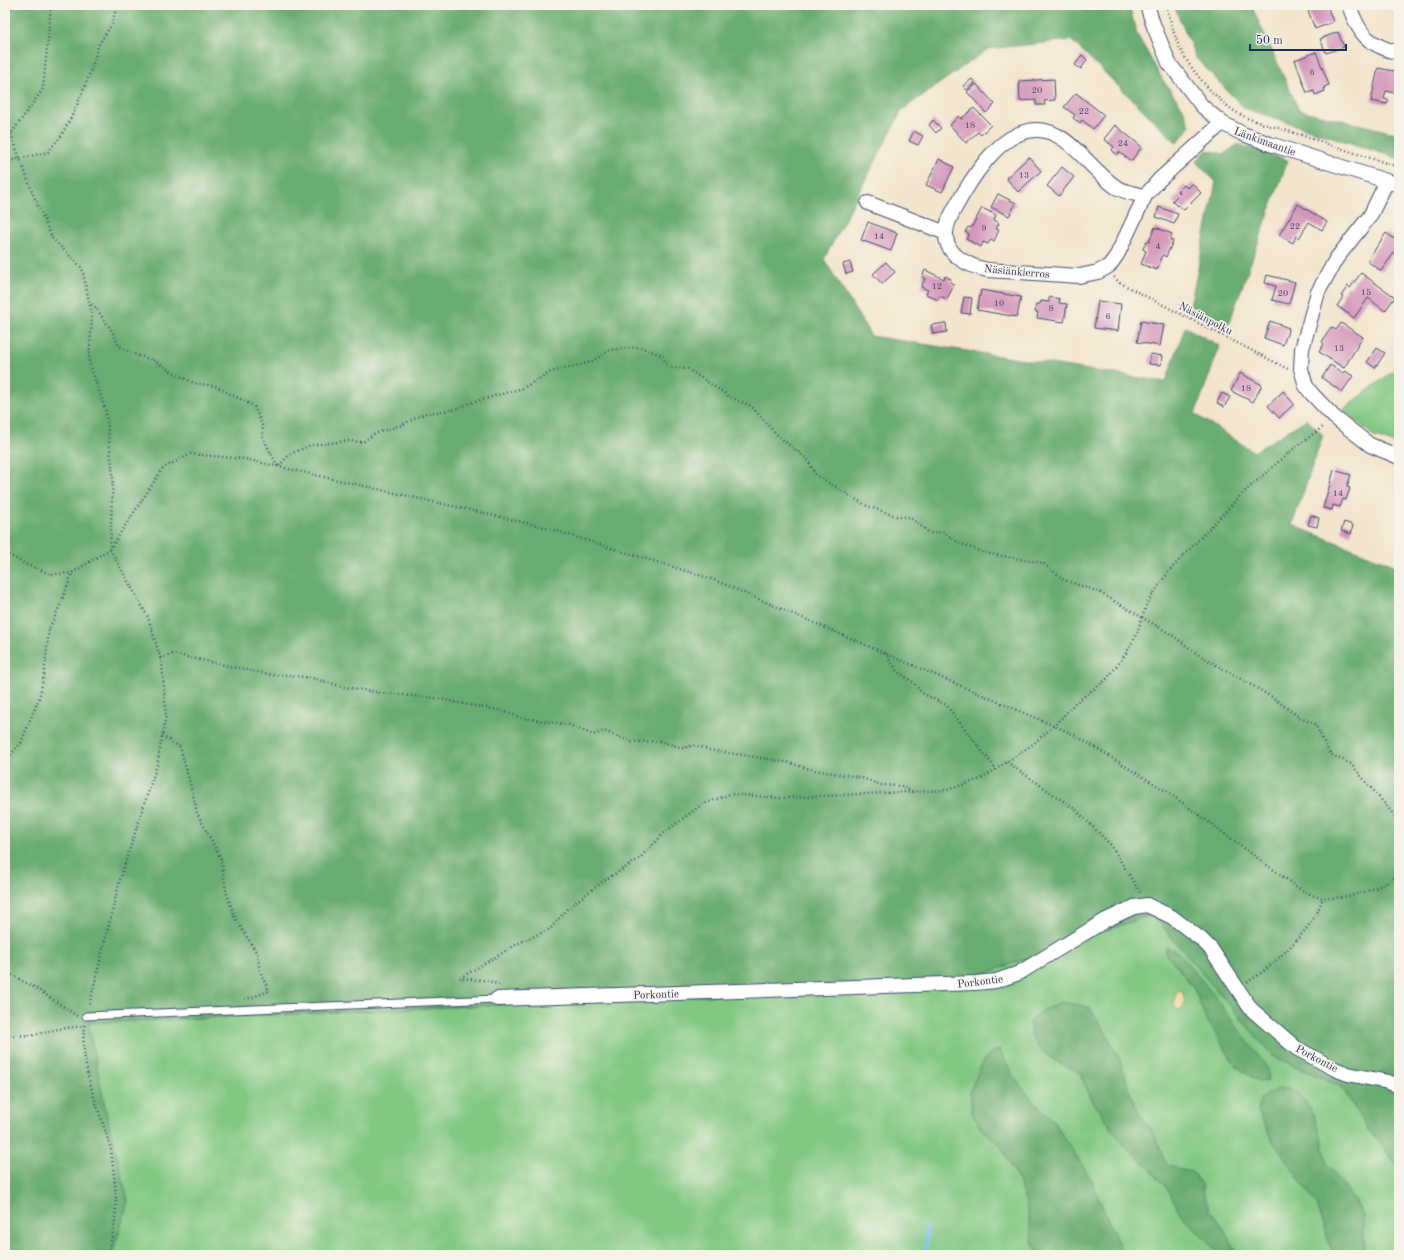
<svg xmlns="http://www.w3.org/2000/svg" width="1404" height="1260" font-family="'Old Standard TT',serif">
<rect width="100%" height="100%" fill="#f7f3e8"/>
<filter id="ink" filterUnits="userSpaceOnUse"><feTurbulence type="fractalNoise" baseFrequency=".025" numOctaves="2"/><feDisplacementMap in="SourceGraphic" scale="8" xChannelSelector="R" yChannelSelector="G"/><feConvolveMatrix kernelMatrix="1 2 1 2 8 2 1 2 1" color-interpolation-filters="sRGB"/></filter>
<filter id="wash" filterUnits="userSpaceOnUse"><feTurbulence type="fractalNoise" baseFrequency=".012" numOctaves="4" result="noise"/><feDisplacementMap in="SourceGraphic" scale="16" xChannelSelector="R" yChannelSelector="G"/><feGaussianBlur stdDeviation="0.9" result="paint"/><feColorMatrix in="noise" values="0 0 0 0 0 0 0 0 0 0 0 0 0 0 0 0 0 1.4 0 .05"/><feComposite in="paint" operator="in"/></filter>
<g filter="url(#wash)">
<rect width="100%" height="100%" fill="#f3e5cd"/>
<g fill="#82c883" stroke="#4e7c70">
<polygon points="1399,363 1399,445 1375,437 1343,410 1397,368"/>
<polygon points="1152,914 1273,1056 1342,1087 1366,1127 1399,1167 1399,1255 112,1255 128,1201 107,1117 87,1023 952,985"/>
</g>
<g fill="#69ac71" stroke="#426e68">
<polygon points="5,5 1129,5 1137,34 1162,79 1183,108 1190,126 1177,143 1071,40 988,49 902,110 824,259 871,336 1166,382 1185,327 1220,346 1195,414 1254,452 1307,419 1323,435 1292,525 1399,567 1399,1167 1366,1127 1342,1087 1273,1056 1152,914 952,985 88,1023 107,1117 128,1201 112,1255 5,1255"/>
<polygon points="1174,5 1251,5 1299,110 1399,134 1399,159 1244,108 1196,58"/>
<polygon points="1238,144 1288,160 1229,323 1190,306 1216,182 1196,162 1207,150 1224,154"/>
<polygon points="1166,947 1179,953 1213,994 1268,1069 1268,1080 1261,1082 1251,1077 1236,1066 1206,1019 1195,991 1176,965 1166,955"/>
<path d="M1061,1002L1081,1005L1090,1008L1106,1033L1119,1058L1132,1098L1141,1116L1156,1137L1166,1164L1181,1170L1192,1172L1201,1184L1209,1210L1218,1220L1238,1255H1219L1212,1246L1182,1216L1164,1184L1147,1166L1125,1147L1092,1100L1079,1072C1053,1060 1033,1054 1029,1022L1043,1010Z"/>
<polygon points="1000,1050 1013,1076 1032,1099 1052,1119 1090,1177 1121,1250 1122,1255 1040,1255 1033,1244 1026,1203 1017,1178 1000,1144 981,1129 972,1114 970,1091 983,1061 991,1052"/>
<polygon points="1280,1088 1294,1090 1305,1101 1314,1116 1322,1140 1327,1163 1355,1201 1363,1215 1364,1238 1366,1255 1333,1255 1317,1205 1272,1140 1258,1112 1260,1099"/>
</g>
<path fill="#eeda9e" stroke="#84847e" d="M1182,990L1185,1002L1183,1008L1178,1010L1175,1008L1174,1004C1176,1000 1175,995 1177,991Z"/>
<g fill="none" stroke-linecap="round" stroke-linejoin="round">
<polyline stroke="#77beef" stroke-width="4" points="926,1226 926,1248 928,1255"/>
</g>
<g id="blocks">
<g fill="#d497ba">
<polygon points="1306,5 1327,5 1333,22 1315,29"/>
<polygon points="1338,32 1344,47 1326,53 1320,39"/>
<polygon points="1316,52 1329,85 1324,87 1325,91 1315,95 1314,91 1307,93 1295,60"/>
<polygon points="1082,55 1087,60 1081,69 1075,65"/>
<polygon points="1378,68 1399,72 1399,94 1386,91 1384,99 1389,100 1387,104 1371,101"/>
<polygon points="972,79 975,83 967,90 963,86"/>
<polygon points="1054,79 1055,100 1044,101 1045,105 1036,105 1036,100 1020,101 1019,81"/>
<polygon points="976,84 995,104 986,113 967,92"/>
<polygon points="1076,93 1104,115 1093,129 1082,120 1080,123 1073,118 1075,115 1064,107"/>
<polygon points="974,108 991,125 981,135 978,132 966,143 950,125 959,116 961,119"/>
<polygon points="933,120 941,128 936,133 929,125"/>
<polygon points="1115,125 1142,147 1131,161 1119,152 1117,155 1112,150 1114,147 1104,139"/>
<polygon points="914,131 923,136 918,145 909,141"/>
<polygon points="1029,157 1041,171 1018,192 1006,178"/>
<polygon points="939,159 954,167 942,192 926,185"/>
<polygon points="1062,167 1074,177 1059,196 1047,186"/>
<polygon points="1192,183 1201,193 1184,210 1178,205 1177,206 1172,201 1180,193 1178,191 1184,185 1187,188"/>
<polygon points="998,194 1016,203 1009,216 991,207"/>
<polygon points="1298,204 1327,222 1322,230 1309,222 1299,238 1296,236 1293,243 1279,235"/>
<polygon points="1159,207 1178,214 1174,224 1156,217"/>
<polygon points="982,208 996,215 994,220 999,223 996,229 999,230 994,241 991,239 988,244 983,242 981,247 966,239 969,234 965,232 968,227 971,228"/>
<polygon points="868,222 897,233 891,251 861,240"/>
<polygon points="1155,227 1172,234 1170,240 1173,241 1166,257 1163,255 1157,270 1141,264 1146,251 1143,249 1146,241 1149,242"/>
<polygon points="1386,233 1399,242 1399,246 1381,271 1367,261"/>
<polygon points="850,262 853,272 846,274 843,264"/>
<polygon points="886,262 895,272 882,284 873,274"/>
<polygon points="925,270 944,279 945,276 951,279 950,282 954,285 947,299 940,296 938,300 926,294 928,290 921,287 925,279 922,277"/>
<polygon points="1361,273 1395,297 1385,311 1368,298 1354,318 1337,306 1343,297 1341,296 1348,286 1350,288"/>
<polygon points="1267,275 1295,282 1289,304 1272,300 1276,286 1265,283"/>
<polygon points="981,290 1021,297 1017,317 977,310"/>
<polygon points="964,297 972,298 970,314 961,313"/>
<polygon points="1049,297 1060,299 1059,303 1067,304 1064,322 1037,318 1038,312 1035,312 1036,304 1040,304 1041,301 1049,302"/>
<polygon points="1098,301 1121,304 1118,331 1094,328"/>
<polygon points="1141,321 1164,325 1160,346 1137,342"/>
<polygon points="1270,321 1289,328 1283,345 1264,338"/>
<polygon points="946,323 947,332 933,334 931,325"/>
<polygon points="1341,323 1363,337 1344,368 1319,352 1324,344 1322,342 1331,327 1336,330"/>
<polygon points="1377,348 1385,353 1375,368 1367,362"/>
<polygon points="1151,354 1162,356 1161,365 1149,364"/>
<polygon points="1330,365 1343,373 1345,371 1353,376 1342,392 1322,378"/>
<polygon points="1240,373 1262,385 1253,402 1231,391"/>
<polygon points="1283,391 1294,404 1279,418 1268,406"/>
<polygon points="1222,393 1230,397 1224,407 1217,403"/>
<polygon points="1334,470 1351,475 1347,487 1350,488 1346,500 1343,499 1340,507 1333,505 1332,510 1323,508"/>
<polygon points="1311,515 1319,518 1317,527 1308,525"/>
<polygon points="1344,522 1353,525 1351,534 1341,531"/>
</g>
</g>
</g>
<g filter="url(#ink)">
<use href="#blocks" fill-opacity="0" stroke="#3b4a6f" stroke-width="1"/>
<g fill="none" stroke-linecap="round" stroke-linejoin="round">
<g stroke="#3b4a6f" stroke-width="9">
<polyline id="service" points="86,1016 497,999"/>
</g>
<g stroke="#3b4a6f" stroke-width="16">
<g id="minor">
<polyline points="1147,5 1153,24 1169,63 1202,106 1222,123 1243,134 1270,144 1399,185"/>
<path d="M1349,5C1359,35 1368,45 1399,53"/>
<polyline points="1387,181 1370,216 1336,259 1318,292 1302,349 1301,369 1306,386 1312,394 1334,417 1370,445 1399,457"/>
<path d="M1145,196C1135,194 1124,192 1116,187C1090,170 1068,129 1036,130C1003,131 978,169 963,194C957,205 947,219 946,232C944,255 969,266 987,270L1079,276L1098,272L1109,266L1117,255L1145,196L1159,180L1222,123"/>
<polyline points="868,203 946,233"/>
<polyline points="497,999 976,983 996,981 1019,973 1106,920 1134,907 1147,905 1172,917 1201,939 1211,949 1251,1009 1296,1048 1335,1069 1348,1074 1388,1082 1399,1086"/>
</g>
</g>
<g stroke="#3b4a6f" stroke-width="2.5" stroke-dasharray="1 3" stroke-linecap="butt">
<path d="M1166,5C1171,22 1175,41 1184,56C1197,77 1219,103 1241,115C1256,123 1276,127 1292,132C1328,144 1363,156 1399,167"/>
<polyline points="11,134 33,194 52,238 82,268 92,316 89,362 106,412 113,476 110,549 148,617 162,664 166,715 157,765 120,879 89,1006"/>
<polyline points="5,135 11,134 43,89 51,5"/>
<polyline points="5,162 48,152 61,136 74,112 89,76 99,44 112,24 117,5"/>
<polyline points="1114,277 1120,283 1288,369"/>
<polyline points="89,301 96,308 112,331 119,346 134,354 155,361 172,372 194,383 215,386 254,406 263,427 262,436 278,467 290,454 311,445 348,441 363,442 374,434 401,425 426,413 453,410 470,403 523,388 551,372 591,362 610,350 640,347 662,355 668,367 688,369 730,397 751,406 778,436 807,459 816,475 867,506 899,517 909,517 930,533 943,532 961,544 985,553 1043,563 1064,580 1099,592 1172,635 1199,655 1272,697 1300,718 1315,724 1330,754 1351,764 1399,821"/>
<path d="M5,553L27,565L51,574L72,573L110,549L163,468L191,454L245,459L540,526L712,579L1073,734L1169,793L1301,890C1308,893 1317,898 1325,898C1348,899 1380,889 1399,875"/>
<polyline points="885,653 897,671 913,682 922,693 946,705 996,769"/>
<polyline points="160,658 173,654 272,675 288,675 312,678 344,687 381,693 434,698 481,707 499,710 523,718 570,725 593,735 604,731 631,742 660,741 683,748 695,745 709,750 762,758 790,763 813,770 859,777 881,785 901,786 913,792"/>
<polyline points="162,736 180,747 194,798 197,813 221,859 226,891 235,918 257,953 260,971 269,991 253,997 243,999"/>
<polyline points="5,761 21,743 32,715 39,699 44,675 49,629 61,603 72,573"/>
<polyline points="1007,762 1076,810 1110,844 1141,894"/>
<polyline points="5,971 37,989 77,1016"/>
<path d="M1247,982C1267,972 1302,937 1314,918C1318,912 1320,905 1323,898"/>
<polyline points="499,985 489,981 460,978 519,943 550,929 567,909 602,882 639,859 665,832 701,805 730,794 780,798 947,790 983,778 1033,744 1055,725 1075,703 1106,680 1125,655 1136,636 1147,603 1169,571 1243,493 1292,450 1324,426"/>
<path d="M84,1025C80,1069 98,1105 110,1146C112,1153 112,1161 113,1168C118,1201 117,1223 107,1255"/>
<polyline points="5,1036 33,1035 58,1029 84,1026"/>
</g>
<use href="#service" stroke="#fff" stroke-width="7"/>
<use href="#minor" stroke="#fff" stroke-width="14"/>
</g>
</g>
<g text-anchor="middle" stroke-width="3" stroke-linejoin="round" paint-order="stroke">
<g font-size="9" fill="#494975">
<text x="1312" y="75">6</text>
<text x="1037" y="93">20</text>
<text x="1084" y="114">22</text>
<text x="970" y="128">18</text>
<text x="1123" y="146">24</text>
<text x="1024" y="178">13</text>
<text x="1295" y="229">22</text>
<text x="984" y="231">9</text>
<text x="879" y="239">14</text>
<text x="1158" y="249">4</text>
<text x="937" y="289">12</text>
<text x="1366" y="295">15</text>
<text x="1283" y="296">20</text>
<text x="999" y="306">10</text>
<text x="1051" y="311">8</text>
<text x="1108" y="319">6</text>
<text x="1339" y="351">13</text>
<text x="1246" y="391">18</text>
<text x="1338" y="496">14</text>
</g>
<g font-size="11" fill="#1b2f5e" stroke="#f7f3e8">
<text transform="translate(1265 141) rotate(20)" y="4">Länkimaantie</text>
<text transform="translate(1017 271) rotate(5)" y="4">Näsiänkierros</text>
<text transform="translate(1206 318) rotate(27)" y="4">Näsiänpolku</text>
<text transform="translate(980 981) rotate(-7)" y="4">Porkontie</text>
<text transform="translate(656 994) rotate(-2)" y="4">Porkontie</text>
<text transform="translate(1317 1058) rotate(28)" y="4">Porkontie</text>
</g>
</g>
<rect width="1404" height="1260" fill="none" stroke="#f7f3e8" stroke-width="20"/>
<path d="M1250 44v6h96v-6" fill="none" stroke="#1b2f5e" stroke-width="2"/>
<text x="1256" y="44" font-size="12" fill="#1b2f5e" stroke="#f7f3e8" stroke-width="3" paint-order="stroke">50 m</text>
</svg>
